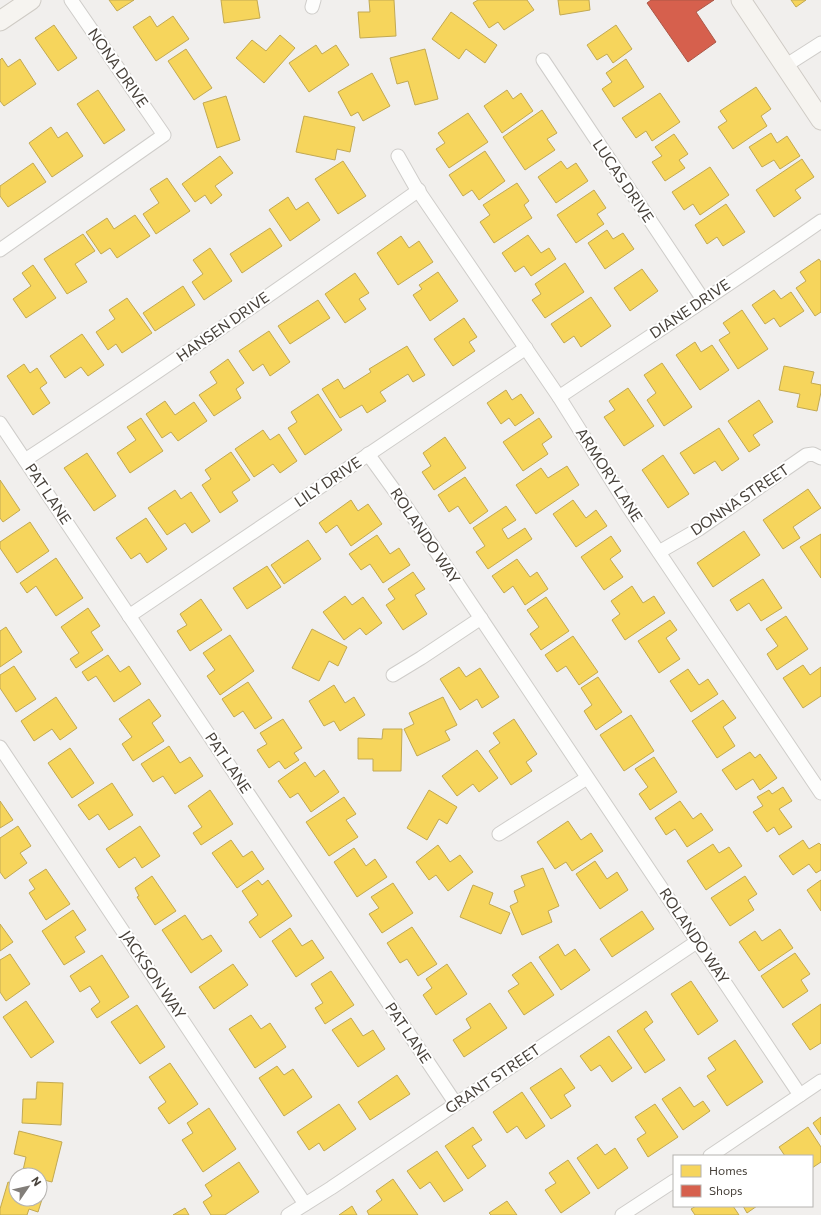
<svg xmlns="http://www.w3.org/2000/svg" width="821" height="1215" font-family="Commissioner,sans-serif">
<rect width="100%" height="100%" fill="#f1efed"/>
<g fill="#f6d55c" stroke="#c2a952">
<polygon points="109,0 134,0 117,11"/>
<polygon points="221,0 257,0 260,18 224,23"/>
<polygon points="369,0 394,0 396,36 360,38 358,12 370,12"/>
<polygon points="478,0 527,0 534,10 504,30 498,22 489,28 473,3"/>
<polygon points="558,0 589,0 590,10 560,15"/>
<polygon points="791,0 806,0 796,7"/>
<polygon points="451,12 497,45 485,63 466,49 459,59 432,39"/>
<polygon points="150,16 157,27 173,16 189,39 156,61 133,27"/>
<polygon points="54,25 77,58 58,71 35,38"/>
<polygon points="616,25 632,49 613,63 607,54 597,60 587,45"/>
<polygon points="280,35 295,48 264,83 236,58 252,40 266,51"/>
<polygon points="316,45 322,54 336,45 349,65 309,92 289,63"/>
<polygon points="186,49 212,88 194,100 168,61"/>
<polygon points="425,49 438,99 415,105 408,81 397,84 390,58"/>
<polygon points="2,58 8,67 20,59 36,84 4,106 0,101 0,60"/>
<polygon points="626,59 644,87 614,107 602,89 612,82 606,73"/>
<polygon points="372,73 390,106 363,121 358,112 351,116 338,92"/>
<polygon points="756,87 771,109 761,116 767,126 733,149 718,127 727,121 720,111"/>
<polygon points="98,90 125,130 104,144 77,104"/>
<polygon points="507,90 513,99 521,93 533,111 502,133 484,106"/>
<polygon points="660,93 680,122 652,141 646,131 636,138 622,118"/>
<polygon points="226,96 240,140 217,148 203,103"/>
<polygon points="542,110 557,133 547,139 555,150 525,170 503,137"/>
<polygon points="468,113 488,142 449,168 436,149 445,143 438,133"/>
<polygon points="304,116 355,127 350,152 337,149 335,160 296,152"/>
<polygon points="51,127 58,138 67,132 83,156 52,177 29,143"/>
<polygon points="771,133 777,143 787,136 800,156 780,169 774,160 762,167 749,147"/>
<polygon points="674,134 688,154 679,160 685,168 665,181 652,162 662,156 655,147"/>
<polygon points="485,151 505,181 479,200 472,190 463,196 449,175"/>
<polygon points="220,156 233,173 215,186 222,195 211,204 205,195 195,202 182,184"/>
<polygon points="802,159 814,177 795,190 801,198 774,217 756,190"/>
<polygon points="343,161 366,196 338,214 315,179"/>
<polygon points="561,161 567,169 576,163 588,181 556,203 538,177"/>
<polygon points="33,163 46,182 8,207 0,196 0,186"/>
<polygon points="710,167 729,195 700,215 693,204 684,210 672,192"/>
<polygon points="167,178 190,211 156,234 143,214 159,203 150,189"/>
<polygon points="517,183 529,201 524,205 532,218 494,243 480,222 490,215 483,205"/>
<polygon points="594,190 606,208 597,214 604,224 576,243 557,215"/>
<polygon points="288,197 296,210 308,202 320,220 290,241 269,210"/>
<polygon points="726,204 745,232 723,246 717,237 707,244 695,225"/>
<polygon points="135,215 150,236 117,258 110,248 101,254 86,232 107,218 114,229"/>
<polygon points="270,228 282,246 242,273 230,254"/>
<polygon points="607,230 613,239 623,233 634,249 605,269 588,243"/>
<polygon points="83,234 95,251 75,264 87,282 67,294 44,259"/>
<polygon points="528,235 541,253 549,248 556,259 531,276 524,266 515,272 502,253"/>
<polygon points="401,236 409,248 419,241 433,262 398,285 377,253"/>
<polygon points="210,248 232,281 204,300 192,282 203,274 193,260"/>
<polygon points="819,259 821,262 821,312 815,316 796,288 806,281 800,272"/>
<polygon points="565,263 584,292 545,318 532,300 541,294 535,284"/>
<polygon points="33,265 56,298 26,318 13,299 31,286 22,273"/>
<polygon points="642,269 658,291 630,311 614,288"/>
<polygon points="438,272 458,301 430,321 413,295 422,289 419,285"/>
<polygon points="355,273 369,293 359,299 366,309 345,323 325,294"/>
<polygon points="183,286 195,305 155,331 143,313"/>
<polygon points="774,290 781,299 791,292 804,311 780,327 774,318 765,324 752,305"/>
<polygon points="591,297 611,326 581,347 574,336 564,343 551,324"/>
<polygon points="127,298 152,333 122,353 116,344 108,350 96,332 115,319 109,310"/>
<polygon points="318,300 330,318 290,344 278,326"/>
<polygon points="742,310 768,349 738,369 719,340 730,333 723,323"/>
<polygon points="464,318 477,337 469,342 475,351 453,366 434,339"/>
<polygon points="269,331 290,362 270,376 263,364 253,371 239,351"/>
<polygon points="82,334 104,365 88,376 81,367 65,378 50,356"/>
<polygon points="695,342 701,352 712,345 729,370 700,390 676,355"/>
<polygon points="407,346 425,375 413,382 408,374 380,392 386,401 367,413 362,405 340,418 322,389 338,379 344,389 371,372 369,369"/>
<polygon points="228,359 244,383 236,389 241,398 214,416 199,395 217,383 210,372"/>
<polygon points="662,363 692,407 664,426 647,400 656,393 644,375"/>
<polygon points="24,364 30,373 37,368 47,383 40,388 50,403 33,415 7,376"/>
<polygon points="784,366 814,372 811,383 821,385 821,392 817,411 797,407 800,394 779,390"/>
<polygon points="628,388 654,426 624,446 604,417 615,410 609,401"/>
<polygon points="506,390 512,400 521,394 534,413 515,426 509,418 501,424 487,403"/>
<polygon points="318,394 342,430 305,455 288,428 297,422 291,412"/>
<polygon points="759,400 773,422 753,435 760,445 749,452 728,421"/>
<polygon points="165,401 175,415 194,402 207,421 178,441 171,432 162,438 146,414"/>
<polygon points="141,418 163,451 130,473 117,453 136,440 127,427"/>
<polygon points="539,418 552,437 542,444 548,454 523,471 503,442"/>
<polygon points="719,428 739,459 722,471 715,461 694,474 680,453"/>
<polygon points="263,430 270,440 279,434 297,461 280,473 273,464 254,477 235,449"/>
<polygon points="445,437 466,468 434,490 422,472 431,466 423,453"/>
<polygon points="231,452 250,480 232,492 238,501 220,513 202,485 211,479 205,470"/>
<polygon points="87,453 116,496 94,511 64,468"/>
<polygon points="663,455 689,494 668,508 642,470"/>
<polygon points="567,466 579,485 536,514 516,485 541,468 548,478"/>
<polygon points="465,477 488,511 470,524 458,506 449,512 438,495"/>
<polygon points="0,480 20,510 3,522 0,518"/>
<polygon points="808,489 821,508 793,527 800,538 783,549 763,520"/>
<polygon points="175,490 181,499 191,492 210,521 192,533 185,523 167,535 148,508"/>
<polygon points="351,500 358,511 368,504 382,524 351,546 337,525 326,533 319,523"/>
<polygon points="573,500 586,518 596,510 607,526 576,547 553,514"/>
<polygon points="506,506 516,520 502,529 508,539 525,528 532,539 488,569 476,552 485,546 473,528"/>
<polygon points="146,518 167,549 147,563 140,553 131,559 116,538"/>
<polygon points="30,522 49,551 17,573 0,548 0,542"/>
<polygon points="744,531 760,555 713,587 697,563"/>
<polygon points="821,534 821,578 800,547"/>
<polygon points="377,535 390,554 399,548 410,565 383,583 370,564 361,570 349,554"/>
<polygon points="611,536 621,551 610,559 623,577 604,590 581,557"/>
<polygon points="308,540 321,559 284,584 271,565"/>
<polygon points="56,558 83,598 56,616 36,586 27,593 20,583"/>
<polygon points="517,559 530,577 537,572 548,589 525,605 513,586 504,593 492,576"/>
<polygon points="267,566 281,587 247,609 233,588"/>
<polygon points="413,572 425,589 415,595 427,614 403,630 386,605 395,599 388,589"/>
<polygon points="763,579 782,608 761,621 749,603 737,611 730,600"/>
<polygon points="632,586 643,603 654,596 665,613 625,640 612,620 620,614 611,601"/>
<polygon points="345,596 352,605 363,597 382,623 366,635 360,628 344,640 323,612"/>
<polygon points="546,597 569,631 541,650 530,634 539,627 527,610"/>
<polygon points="201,599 222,630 190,651 177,631 187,625 180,614"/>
<polygon points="88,608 100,626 91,632 103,650 76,668 70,659 79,653 61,627"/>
<polygon points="786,616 808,649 777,670 767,654 778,646 766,629"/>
<polygon points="670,620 677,630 666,638 680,659 659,673 638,641"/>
<polygon points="6,627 22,652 0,667 0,631"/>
<polygon points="312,629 347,647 338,666 329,661 319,681 292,668"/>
<polygon points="230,635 254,671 220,695 207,676 215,670 203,653"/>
<polygon points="573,636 598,672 579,685 566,666 557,672 545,655"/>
<polygon points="108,655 120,672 129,666 141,684 114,702 96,676 88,681 82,672"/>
<polygon points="803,665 810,675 821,667 821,696 803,708 783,678"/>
<polygon points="14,666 36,699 16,712 0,688 0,675"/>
<polygon points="459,667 466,677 480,668 499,697 482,708 477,699 460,710 440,679"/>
<polygon points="688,669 699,685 708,679 718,694 691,712 670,681"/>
<polygon points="598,677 622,712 596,730 584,711 592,705 581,688"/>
<polygon points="248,682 272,718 255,729 243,711 234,717 222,699"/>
<polygon points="334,685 345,703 354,697 365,715 340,731 334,721 324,726 309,701"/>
<polygon points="56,697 77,728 60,740 52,729 34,741 21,721"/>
<polygon points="443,697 457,725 445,731 450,740 417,756 404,729 414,724 409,713"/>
<polygon points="149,699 161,716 152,723 164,741 133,761 122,744 132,737 119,719"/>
<polygon points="723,700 736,718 723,727 735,746 717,758 692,721"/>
<polygon points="631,715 654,751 624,771 600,735"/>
<polygon points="283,719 302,748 294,753 299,760 285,769 279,761 269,768 257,750 267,744 260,733"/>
<polygon points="514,719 537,754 526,762 532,771 511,785 489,751 500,743 493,733"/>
<polygon points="383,729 402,729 401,771 373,771 373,759 358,759 358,738 382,739"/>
<polygon points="169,746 180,763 190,757 203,776 175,794 163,776 153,782 141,764"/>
<polygon points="70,748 94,783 72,798 48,763"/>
<polygon points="477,750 498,778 479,792 473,784 457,796 442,776"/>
<polygon points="750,752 755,758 760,754 777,778 760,790 753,779 736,790 722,770"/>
<polygon points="654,757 677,792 650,810 639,794 648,787 635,769"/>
<polygon points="305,762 315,777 324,770 339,792 311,812 298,793 290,798 278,781"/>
<polygon points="112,783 133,815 109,830 98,814 89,820 78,805"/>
<polygon points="783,787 792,801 779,809 792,827 779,835 774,827 767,832 753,812 763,806 757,797 769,790 772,794"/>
<polygon points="210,790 233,824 201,845 193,833 202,827 188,806"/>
<polygon points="429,790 457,807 447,824 439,819 427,840 407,828"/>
<polygon points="344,797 356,814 346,820 358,837 329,856 306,822"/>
<polygon points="0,801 13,820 0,828"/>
<polygon points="680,801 693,819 701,813 713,830 687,847 675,829 666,835 655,818"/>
<polygon points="568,821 581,840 591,833 603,851 572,871 566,862 555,869 537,842"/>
<polygon points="18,826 31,846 20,853 27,863 5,879 0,872 0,838"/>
<polygon points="140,826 160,856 142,868 135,857 119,868 106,849"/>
<polygon points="231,840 243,857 252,851 264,869 237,888 212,853"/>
<polygon points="803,840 809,849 819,843 821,845 821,870 816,873 809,864 793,875 779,856"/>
<polygon points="713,844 719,853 729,847 742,866 706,890 687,861"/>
<polygon points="438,845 450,862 460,855 473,872 448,891 436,875 429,880 416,862"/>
<polygon points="354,848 366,866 375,859 387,877 357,897 334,862"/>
<polygon points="595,861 607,879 617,872 628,890 600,909 576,874"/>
<polygon points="543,868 559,906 548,911 552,922 522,935 510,906 518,902 514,891 525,886 521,876"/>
<polygon points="46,869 70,904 46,920 29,893 35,889 29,880"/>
<polygon points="152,876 176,911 155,925 137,897 139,896 135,888"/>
<polygon points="745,876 757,894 748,900 754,910 730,926 711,898"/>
<polygon points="258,880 262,885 268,880 292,916 260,938 249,922 258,915 242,891"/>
<polygon points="821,880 821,911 807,890"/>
<polygon points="393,883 413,913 382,933 369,914 379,908 371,897"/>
<polygon points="473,885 493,893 489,904 510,913 501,934 460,917"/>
<polygon points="73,910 86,930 75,937 85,952 64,965 42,931"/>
<polygon points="642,911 654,929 612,957 600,939"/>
<polygon points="185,915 202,940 211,935 222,951 191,973 162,930"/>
<polygon points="0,924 13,942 0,951"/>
<polygon points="412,927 437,964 418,976 407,959 400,963 387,943"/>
<polygon points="290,928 302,946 312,940 324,958 296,977 272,941"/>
<polygon points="780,929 793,948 759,971 739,942 755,931 762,941"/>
<polygon points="558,944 565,956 575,949 590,970 561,990 539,957"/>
<polygon points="795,953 810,974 801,980 808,991 783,1008 761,976"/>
<polygon points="10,954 30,984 6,1001 0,992 0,960"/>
<polygon points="102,955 129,997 97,1018 91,1009 100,1002 90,986 80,992 70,976"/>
<polygon points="531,962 554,995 524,1015 508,991 519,984 512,975"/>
<polygon points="233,964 248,985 214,1009 199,987"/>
<polygon points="447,964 467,994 436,1015 423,995 432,988 426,979"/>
<polygon points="331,971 354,1005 325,1024 315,1008 323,1003 311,984"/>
<polygon points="691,981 718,1021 698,1035 671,994"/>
<polygon points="26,1001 54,1042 31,1058 3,1017"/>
<polygon points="490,1003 507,1028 464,1057 453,1040 471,1028 466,1019"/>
<polygon points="821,1004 821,1043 810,1050 792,1024"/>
<polygon points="137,1005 165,1047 140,1064 111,1022"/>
<polygon points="646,1011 653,1022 644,1029 665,1060 645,1073 617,1031"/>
<polygon points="251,1015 261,1029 270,1023 286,1047 255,1068 229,1029"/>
<polygon points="351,1018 363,1036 373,1030 385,1049 358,1067 332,1030"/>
<polygon points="609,1036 632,1068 612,1082 600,1065 591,1071 580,1056"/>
<polygon points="735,1040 763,1082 727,1106 707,1076 716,1070 708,1058"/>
<polygon points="170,1063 198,1104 169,1124 158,1108 166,1102 149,1077"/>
<polygon points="277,1066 284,1075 293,1069 312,1097 284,1116 259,1078"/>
<polygon points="561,1068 575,1088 564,1095 571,1106 551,1119 530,1088"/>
<polygon points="397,1075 410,1094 370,1120 358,1102"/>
<polygon points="37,1082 63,1083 61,1125 22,1123 23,1099 36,1099"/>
<polygon points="680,1087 694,1107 703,1101 710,1111 683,1130 662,1099"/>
<polygon points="522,1092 545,1126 526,1139 517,1126 507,1133 493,1112"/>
<polygon points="339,1104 356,1129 324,1151 319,1143 309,1150 297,1132"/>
<polygon points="655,1104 678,1137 648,1157 637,1139 646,1133 635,1117"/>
<polygon points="209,1108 236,1149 203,1172 182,1140 193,1133 187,1123"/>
<polygon points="821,1117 821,1135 813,1123"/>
<polygon points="473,1127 482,1140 472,1146 486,1166 468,1179 445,1146"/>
<polygon points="808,1127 821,1147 821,1162 812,1168 812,1156 785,1156 779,1147"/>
<polygon points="19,1131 62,1142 52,1182 40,1179 40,1175 22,1175 26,1157 14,1154"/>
<polygon points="597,1144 605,1155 615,1148 628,1168 598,1189 577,1158"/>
<polygon points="437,1151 463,1190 444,1202 430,1182 420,1189 407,1171"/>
<polygon points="568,1160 590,1193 561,1213 545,1190 556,1183 549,1173"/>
<polygon points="239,1162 259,1192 225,1215 211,1215 203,1202 212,1196 205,1185"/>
<polygon points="393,1179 418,1215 369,1215 367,1211 382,1200 376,1191"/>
<polygon points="8,1182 16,1185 16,1199 40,1199 40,1192 44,1193 38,1212 29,1209 27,1215 0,1215 0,1209"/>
<polygon points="507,1201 517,1215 491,1215 489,1213"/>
<polygon points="352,1206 357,1215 339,1215"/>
<polygon points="696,1206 733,1206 739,1215 695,1215 691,1209"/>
<polygon points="743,1206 757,1206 747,1213"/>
<polygon points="185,1208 189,1215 173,1215"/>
</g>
<polygon fill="#d6604d" stroke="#ab5747" points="651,0 714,0 696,12 716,42 688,62 647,3"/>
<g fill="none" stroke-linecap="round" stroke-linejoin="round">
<g stroke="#cfcdca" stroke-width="15">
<g id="street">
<polyline points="312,7 314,0"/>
<polyline points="543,60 704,301"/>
<polyline points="785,66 821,43"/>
<polyline points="398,156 415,186 559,397 627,505 821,793"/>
<polyline points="0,250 164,135 71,0"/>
<path d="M559,397C647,338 735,281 821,221"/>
<polyline points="0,423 456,1104"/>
<polyline points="368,454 407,508 800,1095"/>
<path d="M25,460C159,373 289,282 419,190"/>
<polyline points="659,552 699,529 806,455 813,454 821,458"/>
<polyline points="129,616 526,348"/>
<polyline points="393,675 421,658 481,618"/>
<polyline points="0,747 305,1204"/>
<polyline points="499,834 587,778"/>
<polyline points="710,1156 821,1081"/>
<polyline points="288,1215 331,1188 698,941"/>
<polyline points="622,1215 674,1181"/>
</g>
</g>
<g stroke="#cfcbc5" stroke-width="21">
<g id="secondary">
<polyline points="741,0 821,120"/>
<polyline points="0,21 31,0"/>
</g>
</g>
<use href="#street" stroke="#fdfdfc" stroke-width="13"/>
<use href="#secondary" stroke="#f6f4f0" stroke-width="19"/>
</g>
<g text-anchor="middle" stroke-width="4" stroke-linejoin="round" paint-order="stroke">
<g font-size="15" fill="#47413a" stroke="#fff">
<text transform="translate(118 68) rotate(55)" y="5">NONA DRIVE</text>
<text transform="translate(623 181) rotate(56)" y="5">LUCAS DRIVE</text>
<text transform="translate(690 309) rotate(-34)" y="5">DIANE DRIVE</text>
<text transform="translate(223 327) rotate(-35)" y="5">HANSEN DRIVE</text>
<text transform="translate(609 475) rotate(57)" y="5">ARMORY LANE</text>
<text transform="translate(328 482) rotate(-34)" y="5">LILY DRIVE</text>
<text transform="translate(48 494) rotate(56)" y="5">PAT LANE</text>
<text transform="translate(740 500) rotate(-34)" y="5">DONNA STREET</text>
<text transform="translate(425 536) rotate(56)" y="5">ROLANDO WAY</text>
<text transform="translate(228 763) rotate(56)" y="5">PAT LANE</text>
<text transform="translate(694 936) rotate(56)" y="5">ROLANDO WAY</text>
<text transform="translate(153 975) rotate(56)" y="5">JACKSON WAY</text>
<text transform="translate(408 1033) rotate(56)" y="5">PAT LANE</text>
<text transform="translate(493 1079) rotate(-34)" y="5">GRANT STREET</text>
</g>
</g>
<rect x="673" y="1155" width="140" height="52" fill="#ffffff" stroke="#b5b3b0"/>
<rect x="681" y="1165" width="20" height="12" fill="#f6d55c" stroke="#b5b3b0"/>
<text x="709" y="1175" font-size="12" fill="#47413a">Homes</text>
<rect x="681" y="1185" width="20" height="12" fill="#d6604d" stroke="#b5b3b0"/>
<text x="709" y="1195" font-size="12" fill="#47413a">Shops</text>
<g transform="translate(28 1187) rotate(56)"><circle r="19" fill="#ffffff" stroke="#b5b3b0"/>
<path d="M0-3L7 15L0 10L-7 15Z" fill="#827e79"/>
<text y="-6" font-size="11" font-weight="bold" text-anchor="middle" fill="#47413a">N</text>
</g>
</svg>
